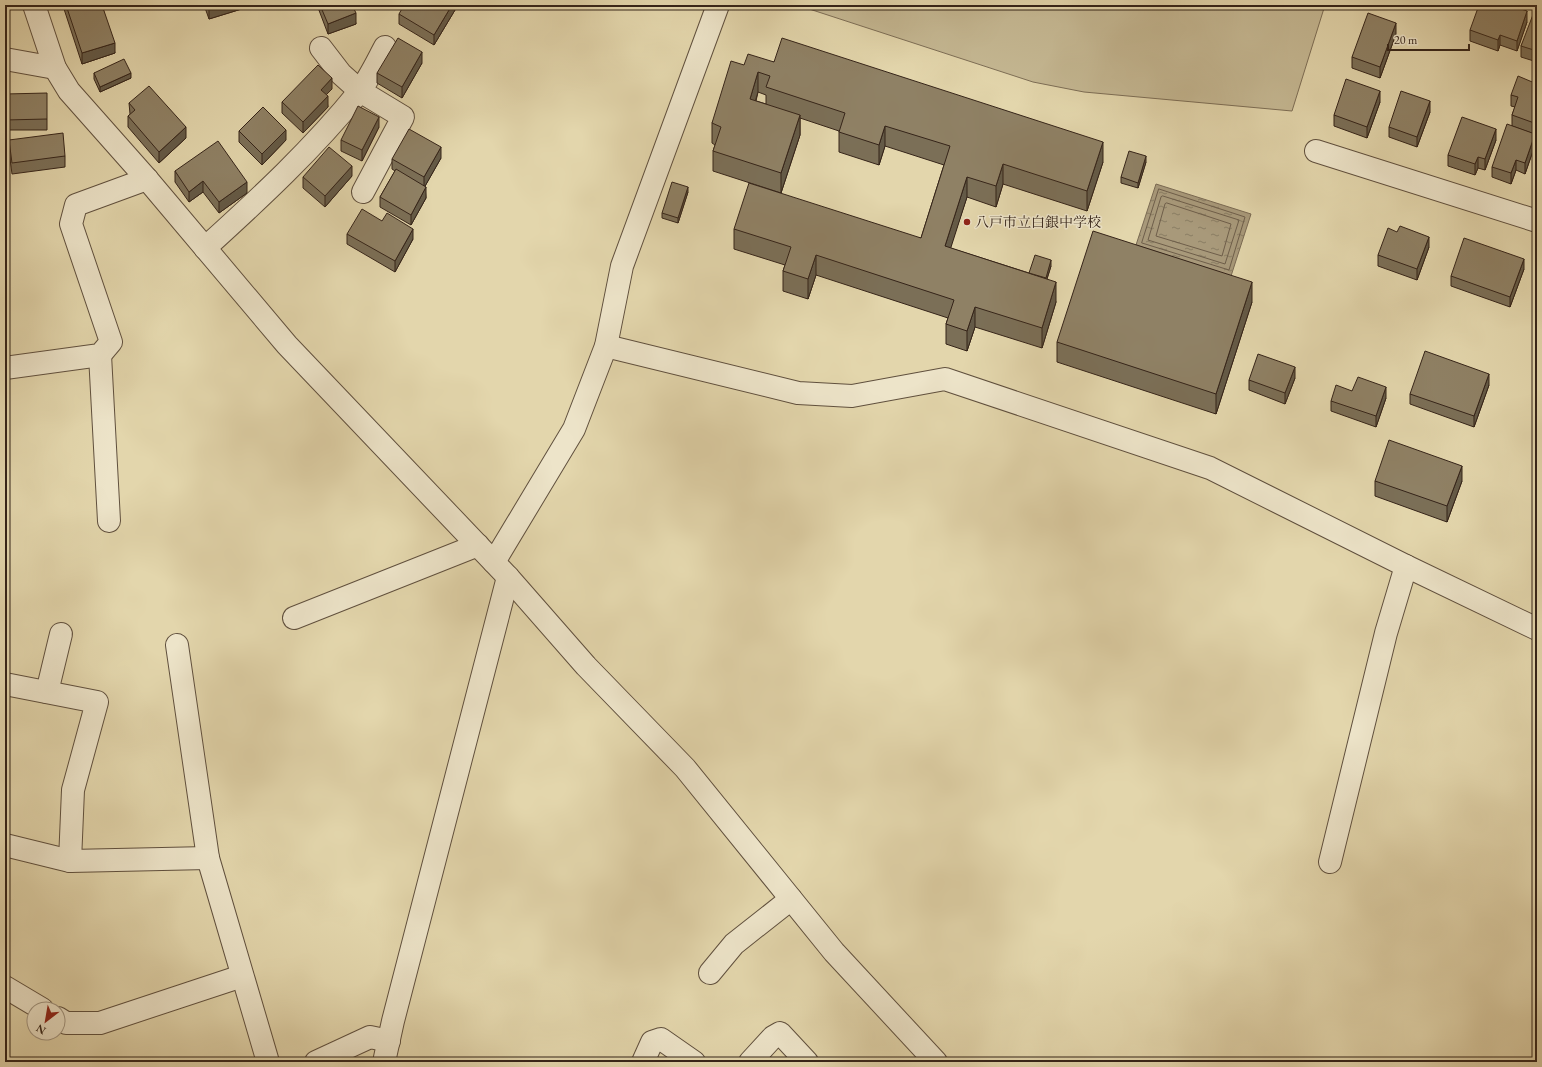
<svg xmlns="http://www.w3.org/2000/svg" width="1542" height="1067" font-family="'EB Garamond','Noto Serif JP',serif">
<defs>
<pattern id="water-ripples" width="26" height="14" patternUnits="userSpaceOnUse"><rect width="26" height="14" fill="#a8997a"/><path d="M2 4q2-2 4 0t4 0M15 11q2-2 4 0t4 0" fill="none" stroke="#8a7d63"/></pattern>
</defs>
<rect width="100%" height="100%" fill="#e3d6ac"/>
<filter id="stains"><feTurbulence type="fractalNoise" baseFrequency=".005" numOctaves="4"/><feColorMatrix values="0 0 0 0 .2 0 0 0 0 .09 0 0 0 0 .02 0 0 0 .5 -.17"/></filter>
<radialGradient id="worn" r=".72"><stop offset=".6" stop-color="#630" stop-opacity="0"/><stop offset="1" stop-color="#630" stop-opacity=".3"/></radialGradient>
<polygon fill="#c5b893" stroke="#7d6e56" points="797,5 1325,5 1292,111 1084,92 1033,82"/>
<polygon fill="url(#water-ripples)" stroke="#7a6a53" points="1156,184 1251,214 1231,276 1136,245"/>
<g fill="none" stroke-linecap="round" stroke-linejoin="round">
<g stroke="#6e5e4a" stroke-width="1">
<polygon points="1159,189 1245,217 1229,270 1142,243"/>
<polygon points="1163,196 1239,220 1225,264 1148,240 1161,197"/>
<polygon points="1167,203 1231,224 1222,256 1156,236 1165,204"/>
</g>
<g stroke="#60503e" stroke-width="24">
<g id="minor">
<polyline points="321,48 341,74 360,91 403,117 363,192"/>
<polyline points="5,59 55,68"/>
<polyline points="1316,151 1537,221"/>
<path d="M205,248C259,199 313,149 359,92C369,79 377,62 385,47"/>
<polyline points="606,346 798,393 852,396 945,379 1210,468 1406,566 1537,629"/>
<polyline points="100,355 109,521"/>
<polyline points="5,368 100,355 111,342 71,224 76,205 147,179"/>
<polyline points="494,562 574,429 606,346 622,266 718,5"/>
<polyline points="294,618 478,545"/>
<polyline points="177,645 208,858 268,1062"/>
<polyline points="5,684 97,702 73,790 70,861 208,858"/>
<polyline points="47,692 61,634"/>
<polyline points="5,845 70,861"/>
<polyline points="1330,862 1386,633 1406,566"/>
<polyline points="710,973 734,944 791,899"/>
<polyline points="5,987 42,1009"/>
<polyline points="58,1018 66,1023 100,1023 242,976"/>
<polyline points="316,1062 370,1037 389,1041"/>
<polyline points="384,1062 393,1021 508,577"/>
<polyline points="643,1062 652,1042 661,1039 694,1062"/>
<polyline points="750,1062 773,1037 780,1033 807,1062"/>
</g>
</g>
<g stroke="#60503e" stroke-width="24">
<polyline id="tertiary" points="34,5 55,68 69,91 147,179 287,345 508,577 586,666 685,768 834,952 936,1062"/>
</g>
<use href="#minor" stroke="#ede4c9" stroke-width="22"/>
<use href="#tertiary" stroke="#ede4c9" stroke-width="22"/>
</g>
<g fill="#7b6f57" stroke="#352419" fill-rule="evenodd">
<polygon points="64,5 102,5 115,53 82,64 64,9"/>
<polygon points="204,5 248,5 248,7 209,19"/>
<polygon points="317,5 352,5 356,24 328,34"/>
<polygon points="458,5 434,45 399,24 399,14"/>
<polygon points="1537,13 1537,62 1521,57 1521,46"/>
<polygon points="1527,22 1517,51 1500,45 1498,51 1470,41 1470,30"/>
<polygon points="1396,34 1380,78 1352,68 1352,57"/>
<path d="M774,62L1103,162L1087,211L1003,184L996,207L967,197L950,248L1029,273L1051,266L1047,279L1056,302L1042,348L975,327L967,351L946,344V324L948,318L816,275L808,299L783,291V271L785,265L734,249V229L921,238L944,165L885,146L879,165L839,152V131L800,118V135L781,193L713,171V151L715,145L712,143V123L744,65ZM758,92L766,95V104L756,101Z"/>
<polygon points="422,63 402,98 377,83 377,73"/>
<polygon points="94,73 131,78 100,92 94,79"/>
<polygon points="1537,84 1537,135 1512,126 1512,115 1515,107 1511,106 1511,95"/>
<polygon points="332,89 326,95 328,107 303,133 282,113 282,102"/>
<polygon points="5,94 47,119 47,130 5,130"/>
<polygon points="1380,102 1367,138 1334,126 1334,115"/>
<polygon points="129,103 186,138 159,163 128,127 128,116 130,114"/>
<polygon points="1430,112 1417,147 1389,137 1389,127"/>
<polygon points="379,127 362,161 341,151 341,140"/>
<polygon points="239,131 286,140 262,165 239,142"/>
<polygon points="9,140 65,156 65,167 12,174 9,151"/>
<polygon points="1496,140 1485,170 1478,168 1475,175 1448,166 1448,155"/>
<polygon points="1535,145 1525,174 1516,170 1511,184 1492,177 1492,167"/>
<polygon points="441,158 425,186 426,198 411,225 380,207 380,197 395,171 392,169 392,159"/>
<polygon points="1146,162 1138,188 1121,183 1121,177"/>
<polygon points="175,171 247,193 219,213 203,192 189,202 175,182"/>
<polygon points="352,176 325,207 303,188 303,177"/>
<polygon points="688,192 678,223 662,218 662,213"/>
<polygon points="347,234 413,239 395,272 347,244"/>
<polygon points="1429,247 1417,280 1378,266 1378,255"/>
<polygon points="1524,269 1510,307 1451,286 1451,276"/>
<polygon points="1252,302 1216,414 1057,362 1057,342"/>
<polygon points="1295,378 1285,404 1249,390 1249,380"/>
<polygon points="1489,385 1474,427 1410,404 1410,394"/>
<polygon points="1352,391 1386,398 1376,427 1331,411 1331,401"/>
<polygon points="1375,481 1462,481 1447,522 1375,496"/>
</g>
<g fill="#645a47" stroke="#352419">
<polygon points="219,5 248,5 248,7 209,19 209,8"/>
<polygon points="452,5 458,5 434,45 434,35"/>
<polygon points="1527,11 1527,22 1517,51 1517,41"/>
<polygon points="356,13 356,24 328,34 328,24"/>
<polygon points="1396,23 1396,34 1380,78 1380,67"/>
<polygon points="1500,35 1500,45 1498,51 1498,40"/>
<polygon points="115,43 115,53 82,64 82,53"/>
<polygon points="422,52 422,63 402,98 402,87"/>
<polygon points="758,72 758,92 750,119 750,99"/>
<polygon points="131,73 131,78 100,92 100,87"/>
<polygon points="332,78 332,89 321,100 321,90"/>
<polygon points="1380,91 1380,102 1367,138 1367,127"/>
<polygon points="328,96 328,107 303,133 303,122"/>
<polygon points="1430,101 1430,112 1417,147 1417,137"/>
<polygon points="800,115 800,135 781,193 781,173"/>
<polygon points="379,117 379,127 362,161 362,150"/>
<polygon points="885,126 885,146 879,165 879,145"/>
<polygon points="186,127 186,138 159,163 159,152"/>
<polygon points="1496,129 1496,140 1485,170 1485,159"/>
<polygon points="286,130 286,140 262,165 262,154"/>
<polygon points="1535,134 1535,145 1525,174 1525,163"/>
<polygon points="1103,142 1103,162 1087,211 1087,191"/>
<polygon points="441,147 441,158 424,188 424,177"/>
<polygon points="1146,156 1146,162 1138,188 1138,183"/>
<polygon points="1478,157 1478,168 1475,175 1475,164"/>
<polygon points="1516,160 1516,170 1511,184 1511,173"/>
<polygon points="1003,164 1003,184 996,207 996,186"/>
<polygon points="352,166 352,176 325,207 325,196"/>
<polygon points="967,177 967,197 945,266 945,246"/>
<polygon points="203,181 203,192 189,202 189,192"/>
<polygon points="247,182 247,193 219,213 219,202"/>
<polygon points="426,187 426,198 411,225 411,215"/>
<polygon points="688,187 688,192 678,223 678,218"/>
<polygon points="413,229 413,239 395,272 395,261"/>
<polygon points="1429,237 1429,247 1417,280 1417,269"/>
<polygon points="816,255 816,275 808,299 808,279"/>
<polygon points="1524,259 1524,269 1510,307 1510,297"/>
<polygon points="1051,260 1051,266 1044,288 1044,282"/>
<polygon points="1056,282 1056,302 1042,348 1042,328"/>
<polygon points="1252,282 1252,302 1216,414 1216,394"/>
<polygon points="975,307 975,327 967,351 967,331"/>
<polygon points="1295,367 1295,378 1285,404 1285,393"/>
<polygon points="1489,374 1489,385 1474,427 1474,416"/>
<polygon points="1386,387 1386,398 1376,427 1376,416"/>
<polygon points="1462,466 1462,481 1447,522 1447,506"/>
</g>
<g fill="#8f8165" stroke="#352419">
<polygon points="66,5 102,5 115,43 82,53"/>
<polygon points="208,5 219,5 209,8"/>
<polygon points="320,5 352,5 356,13 328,24"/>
<polygon points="404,5 452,5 434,35 399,14"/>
<polygon points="1479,5 1510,5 1527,11 1517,41 1500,35 1498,40 1470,30"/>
<polygon points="1534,12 1537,13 1537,51 1521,46"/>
<polygon points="1368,13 1396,23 1380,67 1352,57"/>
<polygon points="398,38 422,52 402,87 377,73"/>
<polygon points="782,38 1103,142 1087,191 1003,164 996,186 967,177 945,246 1056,282 1042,328 975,307 967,331 946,324 954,300 816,255 808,279 783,271 791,247 734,229 749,183 921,238 950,146 885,126 879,145 839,132 845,113 766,87 770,76 758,72 750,99 800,115 781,173 713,151 721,127 712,123 731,61 744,65 748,54 774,62"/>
<polygon points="124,59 131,73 100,87 94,73"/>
<polygon points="318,65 332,78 321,90 328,96 303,122 282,102"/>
<polygon points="1518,76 1537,84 1537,124 1512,115 1518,97 1511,95"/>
<polygon points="1346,79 1380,91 1367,127 1334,115"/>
<polygon points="149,86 186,127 159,152 128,116 135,110 129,103"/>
<polygon points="1401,91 1430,101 1417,137 1389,127"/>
<polygon points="47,93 47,119 5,120 5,94"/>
<polygon points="358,106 379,117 362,150 341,140"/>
<polygon points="263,107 286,130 262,154 239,131"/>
<polygon points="1462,117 1496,129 1485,159 1478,157 1475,164 1448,155"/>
<polygon points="1507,124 1535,134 1525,163 1516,160 1511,173 1492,167"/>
<polygon points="409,129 441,147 424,177 392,159"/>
<polygon points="63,133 65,156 12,163 9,140"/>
<polygon points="218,141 247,182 219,202 203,181 189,192 175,171"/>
<polygon points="329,147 352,166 325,196 303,177"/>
<polygon points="1129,151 1146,156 1138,183 1121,177"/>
<polygon points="396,169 426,187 411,215 380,197"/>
<polygon points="672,182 688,187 678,218 662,213"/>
<polygon points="362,209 382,221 387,213 413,229 395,261 347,234"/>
<polygon points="1400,226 1429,237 1417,269 1378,255 1388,228 1397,232"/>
<polygon points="1093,231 1252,282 1216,394 1057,342"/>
<polygon points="1464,238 1524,259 1510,297 1451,276"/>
<polygon points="1035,255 1051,260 1046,278 1029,273"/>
<polygon points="1425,351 1489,374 1474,416 1410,394"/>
<polygon points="1258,354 1295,367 1285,393 1249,380"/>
<polygon points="1358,377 1386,387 1376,416 1331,401 1336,385 1352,391"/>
<polygon points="1389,440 1462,466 1447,506 1375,481"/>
<polygon points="913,1059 916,1062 910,1062"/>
</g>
<circle fill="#8f2418" stroke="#ede4c9" stroke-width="1.5" cx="967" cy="222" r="4"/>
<g text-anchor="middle" stroke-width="3" stroke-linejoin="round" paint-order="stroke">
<g font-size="14" fill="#352419" stroke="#ede4c9" text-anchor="start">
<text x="975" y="227">八戸市立白銀中学校</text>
</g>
</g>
<rect width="1542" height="1067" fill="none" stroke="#e3d6ac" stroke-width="20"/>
<rect x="6" y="6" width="1530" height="1055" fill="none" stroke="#352419" stroke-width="2"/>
<rect x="10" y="10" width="1522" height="1047" fill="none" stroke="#352419"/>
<g transform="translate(46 1021) rotate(211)"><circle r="19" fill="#ede4c9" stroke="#a39783"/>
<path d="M0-3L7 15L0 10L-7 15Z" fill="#8f2418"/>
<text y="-6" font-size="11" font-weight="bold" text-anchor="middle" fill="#352419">N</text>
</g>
<path d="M1388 44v6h81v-6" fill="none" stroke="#352419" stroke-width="2"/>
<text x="1394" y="44" font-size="12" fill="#352419" stroke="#ede4c9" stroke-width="3" paint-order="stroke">20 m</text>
<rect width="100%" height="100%" filter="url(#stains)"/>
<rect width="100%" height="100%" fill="url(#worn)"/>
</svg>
